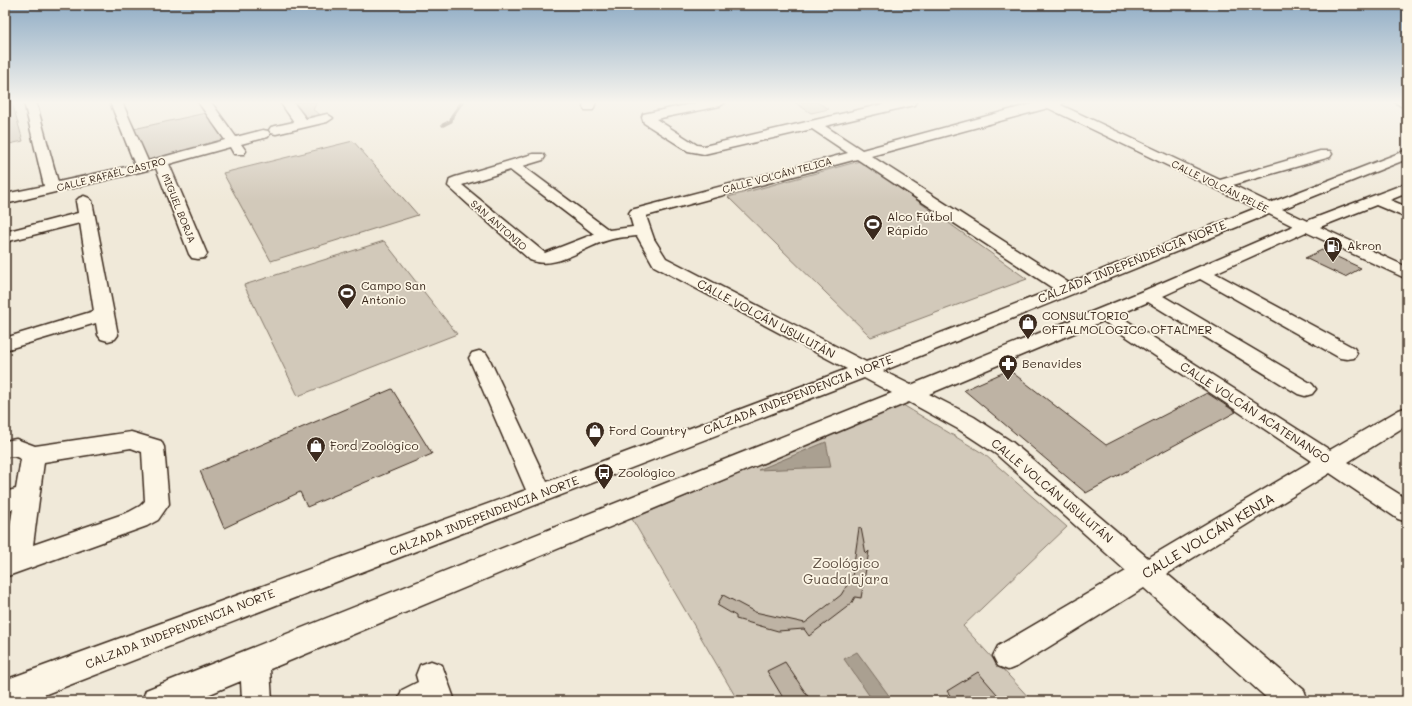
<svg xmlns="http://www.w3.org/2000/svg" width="1412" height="706" font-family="Mali,sans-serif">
<rect width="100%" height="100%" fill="#f0e9d9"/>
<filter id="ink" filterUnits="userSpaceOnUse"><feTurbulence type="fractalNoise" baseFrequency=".025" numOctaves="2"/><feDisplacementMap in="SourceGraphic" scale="8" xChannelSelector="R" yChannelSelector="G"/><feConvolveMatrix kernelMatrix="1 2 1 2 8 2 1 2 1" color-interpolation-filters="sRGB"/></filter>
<g filter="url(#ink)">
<g fill="#d2c9ba" stroke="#867a6c">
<polygon points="5,102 12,102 23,141 5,145"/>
<polygon points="291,102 317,102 313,110 321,115 302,117"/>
<polygon points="794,102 817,102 829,109 811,113"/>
<polygon points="210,112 230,142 146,166 129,130"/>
<polygon points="353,141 418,215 271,261 223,173"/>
<polygon points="860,161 866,164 1027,279 871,337 728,197"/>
<polygon points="384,241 457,334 298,396 244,285"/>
<polygon points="903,405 984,454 1067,527 963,626 1032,701 738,701 632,519"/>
</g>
<g fill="#aaa091" stroke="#7e7163">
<polygon points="826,442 831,467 758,470"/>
<polygon points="857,652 893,701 873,701 844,659"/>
</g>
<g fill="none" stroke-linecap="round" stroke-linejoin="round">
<polyline stroke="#7e7163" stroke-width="3.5" points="443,125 451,121 452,116 462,102"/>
</g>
<g fill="#beb3a4" stroke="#3b2a1e">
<polygon points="1322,250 1361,268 1345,277 1305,258"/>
<polygon points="1009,370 1106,445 1207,393 1236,412 1086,493 964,390"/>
<polygon points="392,389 432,454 307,507 300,492 224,528 200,471"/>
<polygon points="859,528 861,528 866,554 869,551 861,598 855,597 851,604 809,636 804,629 778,631 736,619 736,616 717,605 723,595 755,612 805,623 841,595 852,577"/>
<polygon points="785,662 811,701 785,701 767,671"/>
<polygon points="978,672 1003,701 954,701 947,691"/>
</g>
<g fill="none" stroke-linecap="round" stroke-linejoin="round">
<g stroke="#3b2a1e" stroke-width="3">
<g id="minor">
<polygon points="24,102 36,102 58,182 135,165 110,102 122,102 148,161 225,140 198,102 211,102 236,137 263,130 268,131 270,134 268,137 241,144 246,151 244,154 234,154 230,147 169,164 207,254 204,258 198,259 192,258 189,254 156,168 5,204 5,194 44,186"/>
<polygon points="280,102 293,102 306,119 327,114 333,118 327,122 276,134 271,133 269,130 271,127 294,122"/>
<polygon points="584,102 596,102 593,110 585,110 583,107"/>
<path d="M700,102H726L720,106L656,119L697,145L704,146L892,102H916L914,105L825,126L862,150L1039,102H1064L1061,105L1220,180L1320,151H1330L1332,154L1330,157L1233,185L1270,203L1407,150V159L1282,209L1307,221L1407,183V193L1390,200L1407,207V218L1376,205L1320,227L1407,267V279L1306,232L1215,273L1354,348L1357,353L1354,358L1347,359L1340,358L1200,279L1163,296L1312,384L1316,389L1312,394L1305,396L1298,394L1148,302L1118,315L1330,450L1399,410L1407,407V425L1348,462L1407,499V522L1398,519L1330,473L1167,574L1304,690L1308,701H1270L1144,588L1018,666L1008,670L998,666L993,656L998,646L1126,571L996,454L958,429L909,402L270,669L272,701H242L241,681L193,701H142L146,690L892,393L864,378L28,701H5V680L526,490L469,358L472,353L479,351L486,353L489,358L547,482L847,369L654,266L637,236C628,237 618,237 609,240C584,246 556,271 530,260L448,186L450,179L455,177L533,154H543L545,157L543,160L523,166L609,230L633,227L629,213L631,210L848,153L812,129L704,154L688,151L644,123L642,117L643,114ZM1048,108L1256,208L1069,283L871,156ZM857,159L1054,289L866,362L666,258L654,239L646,216ZM510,170L594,234L545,253L462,185ZM1269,214L1293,226L1143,291L911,385L883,371ZM1103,321L1312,461L1148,558L1012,442L974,417L929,394Z"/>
<polygon points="1395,102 1407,102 1407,110"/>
<polygon points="84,196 89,198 92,201 118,335 115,339 108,341 101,339 98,335 96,323 5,350 5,338 94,311 80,223 5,242 5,232 78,213 76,201 79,198"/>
<path d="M131,432L161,441L164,447L169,504L158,520L147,526L5,577V555L13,509L5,512V492L16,489L21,459L14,456L5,457V441L16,439L35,446ZM131,448L142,452L145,501L140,506L129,512L33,545L44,462Z"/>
<polygon points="431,661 442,665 455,701 398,701 402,690 418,682 416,675 420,665"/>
</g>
</g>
<use href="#minor" fill="#fcf5e5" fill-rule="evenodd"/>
</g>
</g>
<linearGradient id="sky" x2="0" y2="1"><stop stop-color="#8facc5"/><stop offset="0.51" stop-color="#f8f5ee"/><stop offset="1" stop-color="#f8f5ee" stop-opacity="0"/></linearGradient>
<rect width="1412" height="201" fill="url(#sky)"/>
<defs>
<g id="stadium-pin" transform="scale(1)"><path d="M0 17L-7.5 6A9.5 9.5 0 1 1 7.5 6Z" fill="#3b2a1e" stroke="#fcf5e5"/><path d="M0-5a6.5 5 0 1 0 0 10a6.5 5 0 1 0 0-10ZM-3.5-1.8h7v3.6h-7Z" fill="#fff"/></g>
<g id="fuel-pin" transform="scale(1)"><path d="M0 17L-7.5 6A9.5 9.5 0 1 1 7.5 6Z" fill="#3b2a1e" stroke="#fcf5e5"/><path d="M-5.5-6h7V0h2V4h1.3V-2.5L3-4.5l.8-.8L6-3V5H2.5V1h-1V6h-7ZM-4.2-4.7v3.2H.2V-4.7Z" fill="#fff"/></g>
<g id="shop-pin" transform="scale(1)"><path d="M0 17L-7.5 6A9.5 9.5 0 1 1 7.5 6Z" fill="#3b2a1e" stroke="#fcf5e5"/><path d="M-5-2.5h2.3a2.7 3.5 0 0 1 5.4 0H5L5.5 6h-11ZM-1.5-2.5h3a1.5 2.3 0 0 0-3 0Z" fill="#fff"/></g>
<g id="pharmacy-pin" transform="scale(1)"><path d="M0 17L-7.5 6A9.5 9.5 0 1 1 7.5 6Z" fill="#3b2a1e" stroke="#fcf5e5"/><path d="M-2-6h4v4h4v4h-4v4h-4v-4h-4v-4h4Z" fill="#fff"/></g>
<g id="bus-pin" transform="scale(1)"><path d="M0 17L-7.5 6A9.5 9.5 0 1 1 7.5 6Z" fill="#3b2a1e" stroke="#fcf5e5"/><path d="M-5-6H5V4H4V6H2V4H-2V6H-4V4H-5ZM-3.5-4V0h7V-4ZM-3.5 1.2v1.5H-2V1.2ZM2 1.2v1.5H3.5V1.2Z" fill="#fff"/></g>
</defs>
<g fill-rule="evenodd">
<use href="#stadium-pin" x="873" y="224"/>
<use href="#fuel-pin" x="1333" y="246"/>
<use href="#stadium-pin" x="347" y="293"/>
<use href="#shop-pin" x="1028" y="323"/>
<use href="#pharmacy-pin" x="1008" y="364"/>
<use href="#shop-pin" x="595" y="431"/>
<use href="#shop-pin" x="316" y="446"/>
<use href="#bus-pin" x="604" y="473"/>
</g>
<g text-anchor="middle" stroke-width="3.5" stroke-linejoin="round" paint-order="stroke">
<g font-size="10" fill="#3b2a1e" stroke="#fcf5e5">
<text transform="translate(111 174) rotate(-14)" y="4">CALLE RAFAÉL CASTRO</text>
<text transform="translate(777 175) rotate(-15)" y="4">CALLE VOLCÁN TELICA</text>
<text transform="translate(1220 186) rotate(26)" y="4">CALLE VOLCÁN PELÉE</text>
<text transform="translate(179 208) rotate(68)" y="4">MIGUEL BORJA</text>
<text transform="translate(499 225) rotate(41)" y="4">SAN ANTONIO</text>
</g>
<g font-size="12" fill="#3b2a1e" stroke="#fcf5e5" text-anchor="start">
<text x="887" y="221">Alco Fútbol<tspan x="887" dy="14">Rápido</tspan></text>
<text x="1347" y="250">Akron</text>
<text x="361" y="290">Campo San<tspan x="361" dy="14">Antonio</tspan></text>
<text x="1042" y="320">CONSULTORIO<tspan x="1042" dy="14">OFTALMOLOGICO OFTALMER</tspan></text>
<text x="1022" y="368">Benavides</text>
<text x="609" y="435">Ford Country</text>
<text x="330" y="450">Ford Zoológico</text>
<text x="618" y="477">Zoológico</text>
</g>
<g font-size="12" fill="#3b2a1e" stroke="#fcf5e5">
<text transform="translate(1132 262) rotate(-22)" y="4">CALZADA INDEPENDENCIA NORTE</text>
<text transform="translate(766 319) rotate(28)" y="4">CALLE VOLCÁN USULUTÁN</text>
<text transform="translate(798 395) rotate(-21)" y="4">CALZADA INDEPENDENCIA NORTE</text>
<text transform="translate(1255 413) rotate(33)" y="4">CALLE VOLCÁN ACATENANGO</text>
<text transform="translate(1052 491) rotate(40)" y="4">CALLE VOLCÁN USULUTÁN</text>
<text transform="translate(484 516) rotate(-21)" y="4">CALZADA INDEPENDENCIA NORTE</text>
<text transform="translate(180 629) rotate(-21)" y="4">CALZADA INDEPENDENCIA NORTE</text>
</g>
<g font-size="14" fill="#3b2a1e" stroke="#fcf5e5">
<text transform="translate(1208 536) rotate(-31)" y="5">CALLE VOLCÁN KENIA</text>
</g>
<g font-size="14" fill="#615245" stroke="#fcf5e5">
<text x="846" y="568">Zoológico<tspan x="846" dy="16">Guadalajara</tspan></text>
</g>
</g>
<rect width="1412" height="706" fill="none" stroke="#fcf5e5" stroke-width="20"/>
<rect x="10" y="10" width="1392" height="686" fill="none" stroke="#3b2a1e" stroke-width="1.5" filter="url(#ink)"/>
</svg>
